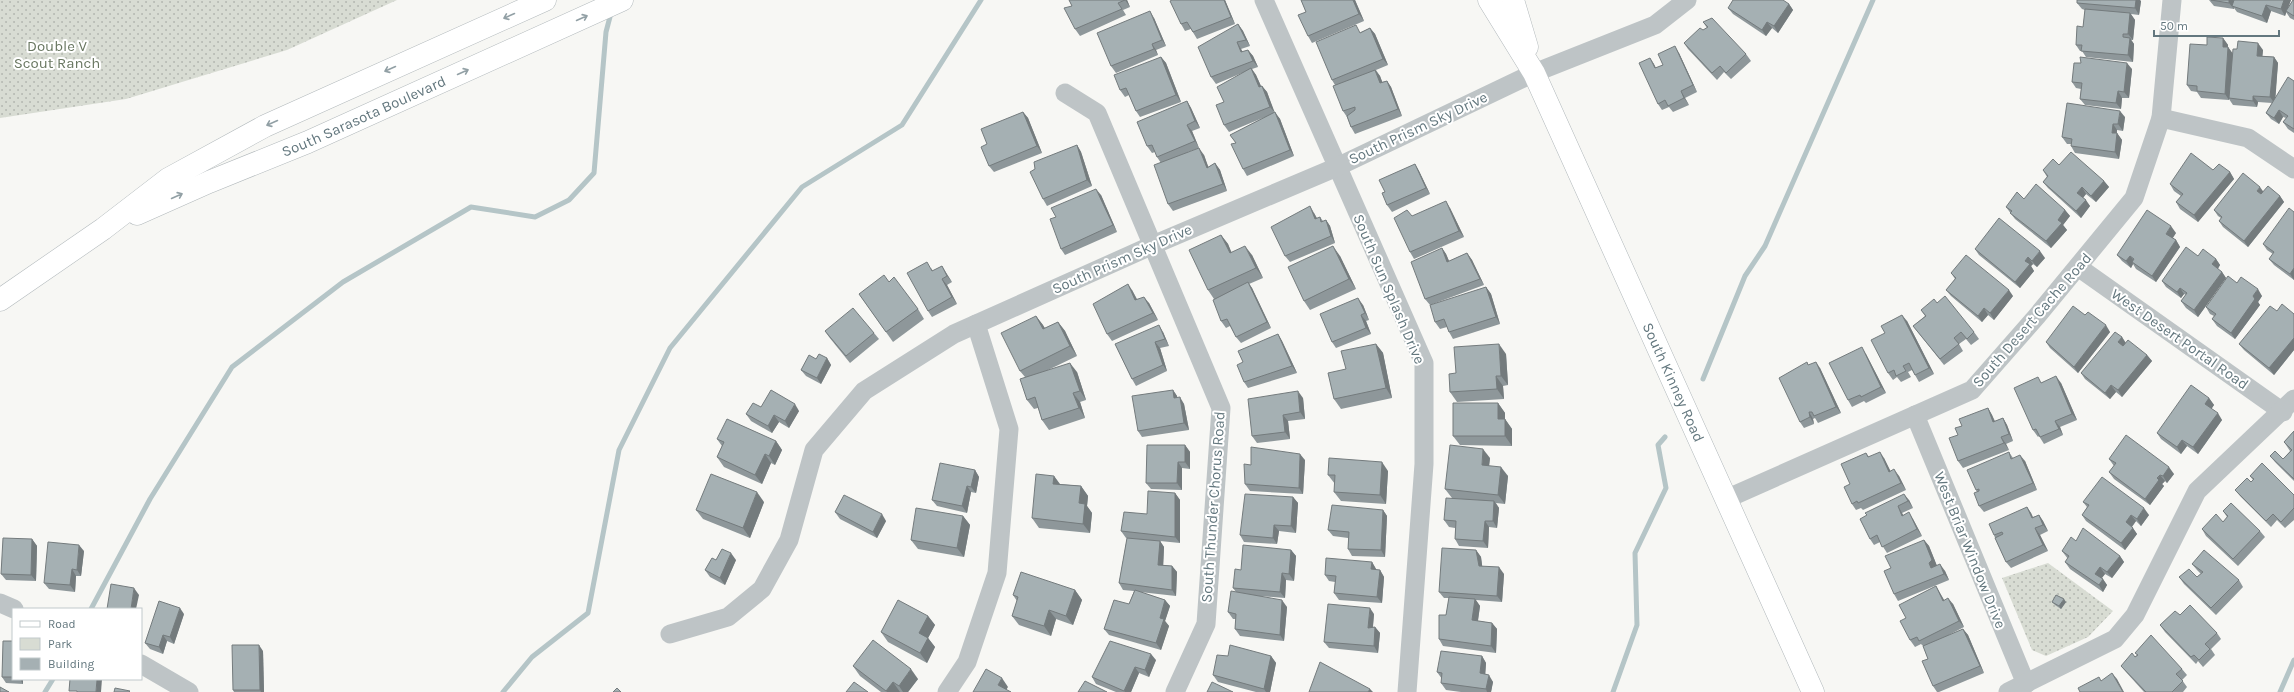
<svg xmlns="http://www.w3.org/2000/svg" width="2294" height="692" font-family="Karla,sans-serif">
<defs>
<pattern id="green-dots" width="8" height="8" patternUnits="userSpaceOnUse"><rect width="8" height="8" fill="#d8dcd3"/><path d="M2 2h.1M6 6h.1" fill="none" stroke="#b3b7b0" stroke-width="1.8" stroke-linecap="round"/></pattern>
</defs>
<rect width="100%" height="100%" fill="#f7f7f4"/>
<g fill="url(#green-dots)">
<polygon points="0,0 397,0 287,50 126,99 0,118"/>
<polygon points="2048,563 2113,611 2088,637 2046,656 2032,650 2002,578"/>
</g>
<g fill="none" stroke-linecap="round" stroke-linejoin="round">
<g stroke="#b5c5c7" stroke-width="5">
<polyline points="1703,379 1745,276 1765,246 1873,0"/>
<polyline points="91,609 150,499 232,367 343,282 471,207 535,217 569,200 594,173 606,32 611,13"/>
<polyline points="45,692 53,679"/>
<polyline points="503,692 532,657 588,613 619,450 670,348 802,187 902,125 981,0"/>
<polyline points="1613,692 1637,625 1635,553 1666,488 1658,445 1665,437"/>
<polyline points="2280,692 2294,660"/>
</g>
<g stroke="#b1b8bb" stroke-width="23">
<g id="secondary">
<path id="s1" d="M1489,0L1534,73L1813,692"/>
<polyline points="1513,0 1527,47"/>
<path id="s2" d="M137,214L209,182L308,142L622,0"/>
<polyline points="0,300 103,229 168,179 265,126 545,0"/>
</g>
</g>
<g stroke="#bec4c6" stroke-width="19">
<polyline points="1264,0 1424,363 1424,464 1407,692"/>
<polyline points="1065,93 1097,113 1221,408 1206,624 1175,692"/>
<polyline points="2161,118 2248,138 2294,169"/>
<polyline points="2078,267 2283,412"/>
<polyline points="1915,415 2026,684"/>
<polyline points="1726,499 1972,390 2037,316 2134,198 2161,118 2172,0"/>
<polyline points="0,603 14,609"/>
<polyline points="670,634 728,617 762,589 789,540 814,450 864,391 954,334 1153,245 1337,167 1534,73 1655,25 1687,0"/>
<polyline points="141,664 189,692"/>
<polyline points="947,692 967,662 997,573 1009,429 976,324"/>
<polyline points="2008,692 2115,639 2135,615 2197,491 2294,399"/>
</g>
<use href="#secondary" stroke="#fff" stroke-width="22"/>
</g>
<g fill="#8e979a">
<polygon points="1069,0 1127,0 1130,7 1123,10 1126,15 1080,36 1075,29 1072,6"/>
<polygon points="1172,0 1225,0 1235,24 1197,39 1191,29 1185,31 1181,24"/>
<polygon points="1301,0 1355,0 1364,21 1312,43 1308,36 1306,12"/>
<polygon points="2208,0 2291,0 2288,7 2294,0 2294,20 2290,18 2286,12 2285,16 2271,11 2267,23 2237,12 2234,8 2234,9 2214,6 2209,0"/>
<polygon points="2141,1 2139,15 2131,14 2135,20 2133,40 2131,40 2134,44 2133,62 2086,57 2082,51 2080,51 2076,45 2083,27 2085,10 2082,9 2077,3"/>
<polygon points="1789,4 1793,10 1778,33 1772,28 1766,36 1733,14 1728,8"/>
<polygon points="1154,18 1166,46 1156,50 1158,55 1116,73 1111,66"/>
<polygon points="1703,22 1746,54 1751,61 1731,79 1724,72 1717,80 1688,49 1684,43 1707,28"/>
<polygon points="1238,24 1243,31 1250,46 1241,49 1243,52 1248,50 1253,56 1258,67 1252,69 1256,75 1261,86 1262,86 1267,92 1274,112 1280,119 1294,156 1247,176 1243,169 1236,143 1230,135 1265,117 1229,132 1224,125 1224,102 1242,73 1216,84 1211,77"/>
<polygon points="1370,28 1375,34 1388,65 1376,70 1380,76 1382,82 1387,81 1391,87 1402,116 1355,134 1351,127 1347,117 1343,111 1335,85 1332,80 1361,32"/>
<polygon points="2223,38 2228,45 2228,47 2233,54 2263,50 2262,56 2274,57 2278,63 2275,98 2294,81 2294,133 2288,129 2283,122 2286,118 2283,117 2279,124 2271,119 2266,113 2272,103 2258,102 2257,107 2233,105 2229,99 2229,100 2201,98 2197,92 2191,91 2187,85 2207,45"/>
<polygon points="1679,53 1697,92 1685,98 1689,105 1673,112 1669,107 1662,110 1658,104 1650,58 1656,68 1663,65"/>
<polygon points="1161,57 1166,63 1181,102 1140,117 1136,111 1129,95 1125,97 1120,90"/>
<polygon points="2081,63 2132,69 2129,98 2122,98 2121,109 2085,105 2080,99 2081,89 2076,88 2072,82"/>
<polygon points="1187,101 1191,108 1200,128 1192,131 1199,148 1188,152 1204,155 1208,167 1215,163 1220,170 1227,191 1173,211 1168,204 1161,163 1157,157 1155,152 1152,153 1147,146"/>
<polygon points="1023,112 1028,118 1042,153 994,172 989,166 987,144"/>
<polygon points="2125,117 2123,131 2117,130 2117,133 2122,140 2119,159 2075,153 2071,146 2071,144 2067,144 2062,137"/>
<polygon points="1077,145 1081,152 1092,186 1047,206 1043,199"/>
<polygon points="1415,164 1419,171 1430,194 1392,212 1387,205 1385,192"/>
<polygon points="2059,165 2104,181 2109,187 2096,202 2086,194 2083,198 2090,206 2081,218 2048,188 2043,182 2047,177 2043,170"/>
<polygon points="2213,170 2230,172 2234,179 2198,222 2180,209 2176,202 2181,196 2174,191 2170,184"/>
<polygon points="2263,192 2280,196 2284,202 2248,247 2223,227 2219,221 2221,218 2218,216 2214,210"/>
<polygon points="1101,195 1117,232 1065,255 1061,249 1056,217"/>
<polygon points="2024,199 2065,210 2070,216 2063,225 2067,230 2051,248 2015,219 2006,207"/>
<polygon points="1450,208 1464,237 1414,259 1410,252"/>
<polygon points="2294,212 2294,280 2274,265 2269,259 2273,254 2267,250 2263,244"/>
<polygon points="1314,213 1317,218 1320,217 1323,221 1326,220 1330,226 1335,243 1290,262 1285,256"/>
<polygon points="2176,233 2172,238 2176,240 2180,247 2156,282 2136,269 2133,264 2131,268 2122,261 2117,255"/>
<polygon points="1221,235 1228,244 1231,252 1252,255 1263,278 1249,284 1252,288 1271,328 1241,343 1236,337 1230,326 1226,328 1221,321 1214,299 1208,290"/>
<polygon points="1442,248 1446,254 1449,261 1467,253 1472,260 1484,285 1430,305 1425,299"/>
<polygon points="1975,249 2045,258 2037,267 2033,264 2031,266 2034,271 2020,288 1979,255"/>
<polygon points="1340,256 1356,289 1310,310 1304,301"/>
<polygon points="2198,256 2216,259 2220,265 2218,269 2222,272 2226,278 2198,317 2186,308 2181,301 2186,295 2184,294 2181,298 2166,287 2162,281"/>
<polygon points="942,266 952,282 947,285 957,304 932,317 928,311 931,268 933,271"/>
<polygon points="1951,273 2013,296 1994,320 1988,315 1982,322 1951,296 1946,290 1955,279"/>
<polygon points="889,282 918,309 924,319 893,342 859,294"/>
<polygon points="2237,283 2262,296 2258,302 2260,305 2235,339 2217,326 2212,319 2214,316 2210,314 2206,307"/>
<polygon points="1486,287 1491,294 1500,324 1453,339 1449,332 1447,327 1440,329 1435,322"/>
<polygon points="1132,290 1137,299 1149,303 1158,320 1112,341 1107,334"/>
<polygon points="1937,303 1974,332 1979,339 1971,345 1966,339 1959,344 1963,351 1944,365 1913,326 1925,316 1921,310"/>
<polygon points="1363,305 1369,320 1366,321 1371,334 1336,348 1332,342"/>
<polygon points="2277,311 2294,314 2294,350 2274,375 2244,350 2239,344"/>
<polygon points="2085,315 2110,332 2078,373 2050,348 2046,342"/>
<polygon points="1036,316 1045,328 1058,322 1065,331 1077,356 1048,370 1077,372 1086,400 1080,402 1085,418 1049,430 1042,420 1038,408 1034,409 1027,400 1025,377 1020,371"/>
<polygon points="1907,321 1934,374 1919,382 1915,375 1912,370 1908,372 1911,377 1901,382 1897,377 1893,380 1888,373"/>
<polygon points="825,331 874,333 879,339 850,363 829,337"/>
<polygon points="1163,332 1169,346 1160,348 1167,371 1136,386 1132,379 1115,344"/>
<polygon points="1278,334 1282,341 1297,373 1248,388 1244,382 1243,362"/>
<polygon points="2122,337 2126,343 2147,355 2152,361 2122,397 2116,392 2110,399 2085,379 2081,373"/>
<polygon points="1376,344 1383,353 1392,398 1341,409 1334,399 1346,369"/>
<polygon points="1506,354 1508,385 1503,386 1504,399 1457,402 1450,392 1456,373"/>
<polygon points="1866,354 1886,393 1866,403 1864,401 1852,407 1848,400"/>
<polygon points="827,358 831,365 821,384 806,376 801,370 816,359"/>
<polygon points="1809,365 1820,368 1841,413 1818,423 1815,418 1813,419 1814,424 1804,428 1800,422"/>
<polygon points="2042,382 2061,383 2077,420 2060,427 2063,435 2044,444 2039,436 2038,437 2033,430"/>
<polygon points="1173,390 1177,396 1177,398 1184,404 1189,430 1142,437 1138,431"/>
<polygon points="1303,398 1305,419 1288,421 1290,439 1257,443 1252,436"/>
<polygon points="2209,398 2214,405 2211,409 2222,420 2198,454 2187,446 2181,454 2161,439 2157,433"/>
<polygon points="1498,403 1505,413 1505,419 1512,429 1512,446 1460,445 1453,436"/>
<polygon points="1988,408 1992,415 1995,421 2003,418 2007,425 2013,441 2006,444 2009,450 1963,468 1958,461 1958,435 1962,426"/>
<polygon points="799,411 789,428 779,422 772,433 751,421 746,414"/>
<polygon points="2294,431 2294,481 2275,462 2270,456 2283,459 2290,451 2284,442"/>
<polygon points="717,439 776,441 782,450 775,465 771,463 762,484 724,467 717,457 722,446"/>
<polygon points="1185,445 1190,452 1190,469 1182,468 1182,490 1151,489 1146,483"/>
<polygon points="2009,452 2013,458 2025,461 2037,490 1984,512 1979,506 1977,492 1976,490"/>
<polygon points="1866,453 1869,457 1884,458 1890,471 1899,476 1906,490 1863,510 1861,508 1856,510 1852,504 1850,484"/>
<polygon points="1490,458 1489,466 1508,476 1505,504 1496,503 1499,508 1497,528 1489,527 1488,548 1459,546 1455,539 1455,528 1449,527 1444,520 1452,498 1445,489"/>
<polygon points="2109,459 2174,474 2167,483 2165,481 2162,484 2164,486 2150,505 2114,479 2109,472 2114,466"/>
<polygon points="1305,460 1303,494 1250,491 1245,484 1251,465"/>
<polygon points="975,470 979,477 976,493 971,492 967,513 937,506 932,500"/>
<polygon points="1388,471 1386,504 1341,501 1334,492 1335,484 1328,475"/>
<polygon points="1054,476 1060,484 1081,486 1088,496 1087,506 1092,513 1090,533 1039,528 1032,518"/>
<polygon points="2250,476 2294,495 2294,520 2285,528 2277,520 2271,527 2240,496 2235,490 2251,482 2253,480"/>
<polygon points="1175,493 1180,500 1180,543 1160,541 1164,547 1163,565 1172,566 1177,572 1176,596 1140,592 1165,600 1170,606 1165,621 1169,626 1161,650 1109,635 1104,629 1129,604 1134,591 1123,590 1119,583 1127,538 1126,538 1121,531 1147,514"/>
<polygon points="1293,497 1298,503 1296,533 1279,531 1277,544 1244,542 1240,535"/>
<polygon points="1909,500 1913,508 1902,513 1903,515 1913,519 1922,536 1887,553 1880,542 1874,545 1870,539 1860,519"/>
<polygon points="764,502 750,538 703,519 696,510"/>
<polygon points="2083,502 2149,515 2141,526 2136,521 2132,527 2137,534 2125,550 2086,521 2082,515 2087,507"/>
<polygon points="2027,507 2031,513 2033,517 2039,515 2043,521 2048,531 2040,535 2048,551 2011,568 2006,562 1995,538 1994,535"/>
<polygon points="1383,510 1387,516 1385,557 1352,556 1348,549 1348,538 1333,536 1328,530"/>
<polygon points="2223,511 2260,531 2265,537 2238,566 2206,536 2202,529 2223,522 2227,517"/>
<polygon points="835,512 886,521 877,538 840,519"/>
<polygon points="963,516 970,525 964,557 918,549 911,540"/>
<polygon points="32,539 37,546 36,581 6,580 1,574"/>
<polygon points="1924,540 1929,546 1937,566 1945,571 1949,580 1898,601 1894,594 1891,568"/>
<polygon points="2076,541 2120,556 2124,562 2112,578 2105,574 2102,578 2107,585 2103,592 2070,569 2065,562 2068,559 2062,551"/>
<polygon points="1291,550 1296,556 1294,581 1286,580 1285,598 1260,596 1287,607 1284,641 1240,636 1235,629 1236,619 1233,619 1228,612 1236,592 1233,588 1241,570"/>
<polygon points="1476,550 1481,557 1482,566 1504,574 1502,602 1476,600 1480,606 1478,621 1492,623 1497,629 1496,653 1443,646 1439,639 1446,615 1449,598 1444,598 1439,592"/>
<polygon points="84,551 81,576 76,576 75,592 49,589 44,583"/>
<polygon points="716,560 736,560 725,585 710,577 705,570"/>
<polygon points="1372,562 1376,569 1376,570 1380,570 1384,577 1382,603 1339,600 1334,593 1335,582 1329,581 1325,575"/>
<polygon points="2192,564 2239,580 2243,587 2216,615 2184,584 2179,577 2197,577 2201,574 2197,570"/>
<polygon points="1936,586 1944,600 1953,604 1964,627 1945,637 1963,629 1968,635 1984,673 1939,692 1937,692 1933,686 1928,659 1923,646 1921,644 1915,647 1910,640 1906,618"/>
<polygon points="1075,590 1082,600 1073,625 1056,619 1051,636 1019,625 1012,616 1017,601 1013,595"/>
<polygon points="2052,602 2066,602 2061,609 2055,605"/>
<polygon points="184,614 174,644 167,641 163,654 150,649 145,643"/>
<polygon points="1374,614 1373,627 1375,627 1380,633 1378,653 1329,648 1324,642"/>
<polygon points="2180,615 2217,633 2221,639 2211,649 2215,655 2203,667 2198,661 2196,664 2165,632 2160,625"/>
<polygon points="928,616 935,625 928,638 935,647 927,663 888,642 881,632"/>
<polygon points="13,641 13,679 23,679 23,684 6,683 2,677"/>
<polygon points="263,651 264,692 234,692 233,690"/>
<polygon points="2135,653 2182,669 2187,675 2182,680 2187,687 2183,692 2144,692 2126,672 2121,666 2137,655"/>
<polygon points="1228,656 1271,656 1276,663 1270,692 1256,692 1218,682 1213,675"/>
<polygon points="1482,656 1486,663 1485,674 1493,682 1491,692 1461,692 1446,690 1441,683 1442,679 1437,672"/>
<polygon points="1156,660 1149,677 1139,673 1131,692 1116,692 1096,684 1092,677"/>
<polygon points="853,666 918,679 908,692 881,692 860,676"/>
</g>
<g fill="#747b7d">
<polygon points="1125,0 1127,0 1130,7"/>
<polygon points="1224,0 1225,0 1235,24 1231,17"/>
<polygon points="1353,0 1355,0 1364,21 1359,14"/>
<polygon points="2136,0 2140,0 2141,1 2139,15 2135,8"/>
<polygon points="2229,0 2235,0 2232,6 2234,8 2234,9 2229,3"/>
<polygon points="2284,0 2291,0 2285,16 2281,9"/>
<polygon points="1789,4 1793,10 1778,33 1774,26"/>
<polygon points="2266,5 2271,11 2267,23 2262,16"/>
<polygon points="1150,11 1154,18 1166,46 1162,40"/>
<polygon points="2130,13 2135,20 2133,40 2128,34"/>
<polygon points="1767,22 1772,28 1766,36 1762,30"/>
<polygon points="1238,24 1243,31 1250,46 1246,40"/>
<polygon points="1370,28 1375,34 1388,65 1383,59"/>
<polygon points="2130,38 2134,44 2133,62 2128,55"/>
<polygon points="2223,38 2228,45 2227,53 2223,47"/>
<polygon points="1237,42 1241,49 1246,59 1241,52"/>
<polygon points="2258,43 2263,50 2262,62 2257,56"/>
<polygon points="1152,44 1156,50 1158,55 1154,49"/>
<polygon points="1675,46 1679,53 1697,92 1693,85"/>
<polygon points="2228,47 2233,54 2229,100 2225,94"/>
<polygon points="1248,50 1253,56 1258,67 1253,61"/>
<polygon points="1161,57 1166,63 1181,102 1176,95"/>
<polygon points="2274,57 2278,63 2275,104 2270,97"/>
<polygon points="1650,58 1654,64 1659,75 1655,68"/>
<polygon points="2127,63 2132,69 2129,98 2124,92"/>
<polygon points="1251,68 1256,75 1264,93 1259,87"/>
<polygon points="1375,70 1380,76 1385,89 1380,83"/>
<polygon points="1387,81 1391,87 1402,116 1398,109"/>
<polygon points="1262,86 1267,92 1275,113 1270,107"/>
<polygon points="1681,91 1689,105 1684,98"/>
<polygon points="2118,91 2122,98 2121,109 2116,103"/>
<polygon points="2253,96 2258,102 2257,107 2253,101"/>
<polygon points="1187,101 1191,108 1200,128 1195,121"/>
<polygon points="2279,110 2283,117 2279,124 2274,118"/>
<polygon points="2120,111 2125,117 2123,131 2118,124"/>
<polygon points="1023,112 1028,118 1042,153 1037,146"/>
<polygon points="1275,112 1280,119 1294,156 1290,150"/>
<polygon points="2113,124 2117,130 2116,139 2112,133"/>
<polygon points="1187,125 1192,131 1199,148 1195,141"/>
<polygon points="2117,133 2122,140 2119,159 2115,152"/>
<polygon points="1077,145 1081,152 1092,186 1087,180"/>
<polygon points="1199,148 1204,155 1211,174 1207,168"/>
<polygon points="1215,163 1220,170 1227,191 1223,184"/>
<polygon points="1415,164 1419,171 1430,194 1426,188"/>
<polygon points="2230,172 2234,179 2198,222 2194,215"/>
<polygon points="2104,181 2109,187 2096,202 2091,196"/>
<polygon points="2082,187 2086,194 2082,199 2077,193"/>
<polygon points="2260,187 2265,194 2262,198 2257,191"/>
<polygon points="1096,189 1101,195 1117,232 1113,225"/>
<polygon points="2280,196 2284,202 2248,247 2244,241"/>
<polygon points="2086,200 2090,206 2081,218 2076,211"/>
<polygon points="1446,201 1450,208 1464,237 1459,231"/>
<polygon points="1310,206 1314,213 1320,225 1315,219"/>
<polygon points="2065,210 2070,216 2063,225 2067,230 2051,248 2046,241 2058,220"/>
<polygon points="1326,220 1330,226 1335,243 1331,236"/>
<polygon points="2171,226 2176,233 2171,241 2166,234"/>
<polygon points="1221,235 1228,244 1236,263 1230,253"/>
<polygon points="2176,240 2180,247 2156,282 2152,276"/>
<polygon points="1245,246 1252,255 1263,278 1256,268"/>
<polygon points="1333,246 1340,256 1356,289 1349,279"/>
<polygon points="1442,248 1446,254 1452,268 1447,262"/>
<polygon points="2040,251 2045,258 2037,267 2032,261"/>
<polygon points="1467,253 1472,260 1484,285 1480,279"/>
<polygon points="2130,256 2135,262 2132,262 2133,264 2131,268 2126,261"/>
<polygon points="2028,257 2033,264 2031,266 2034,271 2020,288 2015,282 2025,261"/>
<polygon points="2216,259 2220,265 2216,271 2212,264"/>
<polygon points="942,266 946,273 952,282 947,276"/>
<polygon points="2294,268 2294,280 2290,274"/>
<polygon points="2222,272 2226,278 2198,317 2194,310"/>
<polygon points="942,279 947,285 957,304 952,297"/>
<polygon points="1248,282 1252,288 1271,328 1267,322"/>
<polygon points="1128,284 1132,290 1140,306 1135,300"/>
<polygon points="1486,287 1491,294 1500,324 1496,317"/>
<polygon points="2180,288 2184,294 2181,298 2177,292"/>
<polygon points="2258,289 2262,296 2258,302 2260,305 2235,339 2231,333 2253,296"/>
<polygon points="2009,290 2013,296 1994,320 1990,313"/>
<polygon points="1144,297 1149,303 1158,320 1153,313"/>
<polygon points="1358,298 1363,305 1369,320 1365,313"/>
<polygon points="1984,308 1988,315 1982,322 1978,316"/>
<polygon points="1361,315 1366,321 1371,334 1366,328"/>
<polygon points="1902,315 1907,321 1934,374 1929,368"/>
<polygon points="1036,316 1043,325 1050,339 1043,329"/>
<polygon points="1058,322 1065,331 1077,356 1070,346"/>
<polygon points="1159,325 1163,332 1169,346 1165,339"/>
<polygon points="2106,325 2110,332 2078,373 2074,367"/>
<polygon points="1278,334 1282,341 1297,373 1292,366"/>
<polygon points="2122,337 2126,344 2123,348 2118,342"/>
<polygon points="2294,338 2294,350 2274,375 2269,368"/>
<polygon points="1155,342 1160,348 1167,371 1163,365"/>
<polygon points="1376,344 1383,353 1392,398 1386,388"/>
<polygon points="1499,344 1506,354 1508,385 1501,376"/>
<polygon points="1862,347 1866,354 1886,393 1881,387"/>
<polygon points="2147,355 2152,361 2122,397 2118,390"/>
<polygon points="827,358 831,365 821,384 817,378"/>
<polygon points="1816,362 1820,368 1841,413 1836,407"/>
<polygon points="1070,363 1077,372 1086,400 1080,391"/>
<polygon points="1496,376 1503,386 1504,399 1497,389"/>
<polygon points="2056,376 2061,383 2077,420 2072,414"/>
<polygon points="2111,385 2116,392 2110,399 2105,393"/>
<polygon points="1173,390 1177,396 1178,405 1174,398"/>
<polygon points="1298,391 1303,398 1305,419 1300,412"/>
<polygon points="1073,393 1080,402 1085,418 1079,408"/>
<polygon points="1180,397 1184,404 1189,430 1184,423"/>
<polygon points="2209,398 2214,405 2210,411 2205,404"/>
<polygon points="1498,403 1505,413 1505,429 1498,419"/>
<polygon points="795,404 799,411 789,428 785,421"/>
<polygon points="1988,408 1992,415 1997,428 1993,422"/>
<polygon points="1809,412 1813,419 1814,424 1810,417"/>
<polygon points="2218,413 2222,420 2198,454 2193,447"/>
<polygon points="774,415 779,422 772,433 768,426"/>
<polygon points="1283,415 1288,421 1290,439 1285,432"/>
<polygon points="2003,418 2007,425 2013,441 2009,434"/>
<polygon points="1505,419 1512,429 1512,446 1505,436"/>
<polygon points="2055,421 2060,427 2063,435 2059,429"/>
<polygon points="2001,437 2006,444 2009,450 2004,443"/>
<polygon points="2182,440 2187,446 2181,454 2177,447"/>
<polygon points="776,441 782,450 775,465 769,456"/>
<polygon points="1185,445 1190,452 1190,469 1185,462"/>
<polygon points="1483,449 1490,458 1488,474 1482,465"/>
<polygon points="1880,452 1884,458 1894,478 1889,472"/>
<polygon points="765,454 771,463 762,484 755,475"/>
<polygon points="1300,454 1305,460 1303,494 1299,488"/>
<polygon points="2020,455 2025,461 2037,490 2033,483"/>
<polygon points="1178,462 1182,468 1182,490 1177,483"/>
<polygon points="1382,462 1388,471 1386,504 1380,495"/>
<polygon points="1501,467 1508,476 1505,504 1498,495"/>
<polygon points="2169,467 2174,474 2167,483 2163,476"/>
<polygon points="1894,469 1899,476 1906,490 1901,483"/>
<polygon points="975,470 979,477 976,493 971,487"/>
<polygon points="2160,475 2165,481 2162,484 2164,486 2150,505 2145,499"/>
<polygon points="1054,476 1061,486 1053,484"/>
<polygon points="967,486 971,492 967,513 962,506"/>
<polygon points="1081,486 1088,496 1087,506 1092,513 1090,533 1083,524 1079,503"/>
<polygon points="757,492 764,502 750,538 743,528"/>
<polygon points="1175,493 1180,500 1180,543 1175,537"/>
<polygon points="1904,494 1909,500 1913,508 1908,501"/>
<polygon points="1293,497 1298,503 1296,533 1291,526"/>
<polygon points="1494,501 1499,508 1497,528 1493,521"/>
<polygon points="1898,506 1902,513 1907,522 1902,516"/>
<polygon points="2027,507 2031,513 2036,525 2032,518"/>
<polygon points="2144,508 2149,515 2141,526 2137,519"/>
<polygon points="1383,510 1387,516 1385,557 1381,550"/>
<polygon points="1909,512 1913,519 1922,536 1917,529"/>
<polygon points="882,514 886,521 877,538 873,532"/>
<polygon points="2039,515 2043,521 2048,531 2043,525"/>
<polygon points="2131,515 2136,521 2130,529 2126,522"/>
<polygon points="963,516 970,525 964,557 957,548"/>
<polygon points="1485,521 1489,527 1488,548 1483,541"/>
<polygon points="1274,525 1279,531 1277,544 1273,538"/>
<polygon points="2035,528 2040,535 2048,551 2043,545"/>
<polygon points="2133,528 2137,534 2125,550 2121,543"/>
<polygon points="32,539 37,546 36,581 31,575"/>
<polygon points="1924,540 1929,546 1937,566 1931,568 1929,563"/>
<polygon points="1160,541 1164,547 1163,571 1158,565"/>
<polygon points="79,545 84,551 81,576 77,570"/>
<polygon points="1291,550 1296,556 1294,581 1289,574"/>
<polygon points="1476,550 1481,557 1483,572 1479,566"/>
<polygon points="731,553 736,560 725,585 720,578"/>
<polygon points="2120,556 2124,562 2112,578 2107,572"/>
<polygon points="1372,562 1376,569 1376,576 1371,569"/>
<polygon points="1940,564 1945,571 1949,580 1944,574"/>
<polygon points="1172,566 1177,572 1176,596 1172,590"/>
<polygon points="1499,567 1504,574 1502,602 1497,596"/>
<polygon points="2100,567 2105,574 2100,580 2095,574"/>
<polygon points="72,569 76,576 75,592 70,585"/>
<polygon points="1380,570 1384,577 1382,603 1377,597"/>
<polygon points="1282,573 1286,580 1285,598 1280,592"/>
<polygon points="2103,579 2107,585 2103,592 2099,585"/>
<polygon points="1936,586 1948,607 1943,601"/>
<polygon points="134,588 139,595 136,609 131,609"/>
<polygon points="1075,590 1082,600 1073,625 1066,616"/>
<polygon points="1948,598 1953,604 1964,627 1959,621"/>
<polygon points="1475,599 1480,606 1477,626 1472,620"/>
<polygon points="2064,599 2066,602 2061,609 2059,606"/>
<polygon points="1165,600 1170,606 1165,621 1169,626 1161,650 1156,643 1160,618"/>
<polygon points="1282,600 1287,607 1284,641 1280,635"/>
<polygon points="180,608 184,614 174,644 170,637"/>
<polygon points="1370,608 1374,614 1372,635 1368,628"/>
<polygon points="1049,610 1056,619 1051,636 1044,626"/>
<polygon points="928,616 935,625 928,638 935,647 927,663 920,653 919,633"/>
<polygon points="1492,623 1497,629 1496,653 1491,646"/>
<polygon points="1375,627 1380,633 1378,653 1374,646"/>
<polygon points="1963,629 1968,635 1984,673 1980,666"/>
<polygon points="163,635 167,641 163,654 159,647"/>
<polygon points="259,645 263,651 264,692 261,692 260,690"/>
<polygon points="1151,654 1156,660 1149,677 1145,670"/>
<polygon points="1271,656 1276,663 1270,692 1266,692 1264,689"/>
<polygon points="1482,656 1486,663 1485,679 1480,673"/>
<polygon points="1135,667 1139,673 1131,692 1125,692 1124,691"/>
<polygon points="911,669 918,679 908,692 903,692 899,686"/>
<polygon points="2112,673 2117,679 2124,692 2123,692"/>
<polygon points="1489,675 1493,682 1491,692 1487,692 1486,689"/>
<polygon points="1002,678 1008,687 1005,692 998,685"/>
<polygon points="20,679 23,679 23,684"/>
<polygon points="97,679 102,679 101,692 96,692"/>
<polygon points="893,682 900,692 887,692 886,691"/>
<polygon points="1370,689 1373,692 1368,692"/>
</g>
<g fill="#a5b0b3" stroke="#747b7d">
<polygon points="1069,0 1125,0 1118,3 1122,9 1075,29 1064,8 1072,6"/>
<polygon points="1172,0 1224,0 1231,17 1193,32 1187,22 1181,24 1170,1"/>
<polygon points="1301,0 1353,0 1359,14 1308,36 1298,15 1306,12"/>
<polygon points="1733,0 1783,0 1789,4 1774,26 1767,22 1762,30 1728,8"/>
<polygon points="2077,0 2136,0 2135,8 2077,3"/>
<polygon points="2211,0 2229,0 2229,3"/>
<polygon points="2234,0 2284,0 2281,9 2266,5 2262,16 2232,6"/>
<polygon points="2293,0 2294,0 2294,16 2286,11"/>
<polygon points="2085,9 2130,13 2128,34 2123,34 2123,37 2130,38 2128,55 2081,51 2082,45 2076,45 2077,26 2083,27"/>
<polygon points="1150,11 1162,40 1152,44 1154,49 1111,66 1097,33"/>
<polygon points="1712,18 1746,54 1726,73 1720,66 1712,73 1684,43 1700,28 1703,30 1708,27 1703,22"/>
<polygon points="1238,24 1246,40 1237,42 1241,52 1248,50 1253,61 1211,77 1198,47"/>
<polygon points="1356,25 1360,33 1370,28 1383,59 1332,80 1316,42"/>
<polygon points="2207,37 2223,38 2223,47 2228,47 2225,94 2197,91 2197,86 2187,85 2190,44 2207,45"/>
<polygon points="2238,41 2258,43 2257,56 2274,57 2270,97 2253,96 2253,101 2229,98 2233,49 2237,49"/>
<polygon points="1675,46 1693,85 1681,91 1684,98 1668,106 1665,100 1658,104 1639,63 1650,58 1655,68 1663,65 1658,54"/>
<polygon points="1161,57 1176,95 1136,111 1126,88 1120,90 1114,75"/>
<polygon points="2080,57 2127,63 2124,92 2118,91 2116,103 2080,99 2082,83 2072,82 2074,63 2081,63"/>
<polygon points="1251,68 1259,87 1262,86 1270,107 1224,125 1216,105 1224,102 1217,87"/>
<polygon points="1375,70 1380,83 1387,81 1398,109 1351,127 1347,116 1355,110 1355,107 1343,111 1333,86"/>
<polygon points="2288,77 2294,81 2294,129 2283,122 2288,116 2279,110 2274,118 2266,113"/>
<polygon points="1187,101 1195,121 1187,125 1195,141 1157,157 1152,145 1147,146 1137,122"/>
<polygon points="2067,103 2120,111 2118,124 2113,124 2112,133 2117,133 2115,152 2071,146 2072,139 2062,137"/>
<polygon points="1023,112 1037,146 989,166 981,147 987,144 981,129"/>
<polygon points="1275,112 1290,150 1243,169 1231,144 1236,143 1230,135"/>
<polygon points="1077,145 1087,180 1043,199 1030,172 1035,169 1034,162"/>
<polygon points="1199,148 1207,168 1215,163 1223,184 1168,204 1154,165"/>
<polygon points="2071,152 2104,181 2091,196 2082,187 2077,193 2086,200 2076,211 2043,182 2048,176 2043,170 2053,159 2059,165"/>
<polygon points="2191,153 2213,170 2219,164 2230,172 2194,215 2176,202 2183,194 2170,184"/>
<polygon points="1415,164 1426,188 1387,205 1382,193 1385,192 1379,180"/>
<polygon points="2243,173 2260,187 2257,191 2261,194 2268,186 2280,196 2244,241 2219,221 2222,217 2214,210"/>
<polygon points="2036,184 2065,210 2058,220 2062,223 2046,241 2010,213 2012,211 2006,207 2017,192 2024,199"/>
<polygon points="1096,189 1113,225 1061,249 1050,219 1056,217 1051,208"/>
<polygon points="1446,201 1459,231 1410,252 1394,218 1407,210 1412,216"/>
<polygon points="1310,206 1315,219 1320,217 1321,222 1326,220 1331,236 1285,256 1271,227"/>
<polygon points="2289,208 2294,212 2294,268 2290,274 2269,259 2274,252 2263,244"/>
<polygon points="2147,210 2171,226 2166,234 2176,240 2152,276 2132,262 2134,259 2130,256 2126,261 2117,255"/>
<polygon points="1999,218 2040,251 2032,261 2028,257 2025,261 2030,264 2015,282 1975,249"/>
<polygon points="1221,235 1230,253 1245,246 1256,268 1208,290 1189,250"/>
<polygon points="1333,246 1349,279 1304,301 1288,267"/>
<polygon points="2186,247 2198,256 2203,249 2216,259 2212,264 2222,272 2194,310 2181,301 2187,293 2180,288 2177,292 2162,281"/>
<polygon points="1442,248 1447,262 1467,253 1480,279 1425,299 1411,262"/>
<polygon points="1966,255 2009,290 1990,313 1984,308 1978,316 1946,290 1956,278 1951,273"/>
<polygon points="927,262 932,271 942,266 947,276 942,279 952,297 928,311 907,273"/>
<polygon points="884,275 889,282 894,277 918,309 886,332 859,294"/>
<polygon points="2228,276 2237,283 2241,277 2258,289 2253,296 2255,299 2231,333 2212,319 2216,314 2206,307"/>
<polygon points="1248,282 1267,322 1236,337 1227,319 1221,321 1213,300"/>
<polygon points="1128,284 1135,300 1144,297 1153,313 1107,334 1093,304"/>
<polygon points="1486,287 1496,317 1449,332 1444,319 1435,322 1430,305"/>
<polygon points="1945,296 1974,332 1967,339 1961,332 1954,338 1959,344 1940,359 1913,326 1926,316 1921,310 1934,299 1937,303"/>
<polygon points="1358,298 1365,313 1361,315 1366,328 1332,342 1320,314"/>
<polygon points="2282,304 2294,314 2294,338 2269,368 2239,344 2270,306 2277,311"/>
<polygon points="2073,306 2085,315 2088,312 2106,325 2074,367 2046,342"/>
<polygon points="853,308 874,333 846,356 825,331"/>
<polygon points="1902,315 1929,368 1915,375 1909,363 1903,366 1906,371 1896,376 1894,370 1888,373 1871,340 1885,333 1881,326"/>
<polygon points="1036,316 1043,329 1058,322 1070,346 1020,371 1001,333"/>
<polygon points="1159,325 1165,339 1155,342 1163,365 1132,379 1115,344"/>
<polygon points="2115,332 2122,337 2118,342 2123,346 2128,340 2147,355 2118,390 2111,385 2105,393 2081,373"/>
<polygon points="1278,334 1292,366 1244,382 1237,365 1243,362 1238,351"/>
<polygon points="1376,344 1386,388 1334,399 1328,373 1346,369 1341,351"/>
<polygon points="1499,344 1501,376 1496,376 1497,389 1450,392 1449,374 1456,373 1454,347"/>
<polygon points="1862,347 1881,387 1861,397 1860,395 1848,400 1829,363"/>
<polygon points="819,354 827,358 817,378 801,370 809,355 816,359"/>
<polygon points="1807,362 1808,365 1816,362 1836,407 1814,416 1812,412 1809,412 1810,417 1800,422 1779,378"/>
<polygon points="1070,363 1080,391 1073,393 1079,408 1042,420 1035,397 1027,400 1020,379"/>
<polygon points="2056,376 2072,414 2055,421 2059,429 2040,437 2036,429 2033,430 2014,388 2038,377 2041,383"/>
<polygon points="2191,385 2209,398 2205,404 2218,413 2193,447 2182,440 2177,447 2157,433"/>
<polygon points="771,390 795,404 785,421 774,415 768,426 746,414 753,403 761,407"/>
<polygon points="1173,390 1174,398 1180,397 1184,423 1138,431 1132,396"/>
<polygon points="1298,391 1300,412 1283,415 1285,432 1252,436 1248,399"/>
<polygon points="1453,403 1498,403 1498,419 1505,419 1505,436 1453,436"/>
<polygon points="1988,408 1993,422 2003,418 2009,434 2001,437 2004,443 1958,461 1949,438 1958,435 1955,428 1962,426 1959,419"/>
<polygon points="727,419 776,441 769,456 765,454 755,475 717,457 724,442 717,439"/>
<polygon points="2294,431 2294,479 2270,456 2275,451 2283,459 2292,450 2284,442"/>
<polygon points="2126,435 2169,467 2163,476 2160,475 2157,478 2159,480 2145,499 2109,472 2116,463 2109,459"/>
<polygon points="1147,445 1185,445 1185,462 1178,462 1177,483 1146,483"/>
<polygon points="1450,445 1483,449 1482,465 1501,467 1498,495 1445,489"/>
<polygon points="1251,447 1300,454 1299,488 1245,484 1244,464 1251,465"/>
<polygon points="1880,452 1889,472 1894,469 1901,483 1858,503 1857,501 1852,504 1844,487 1850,484 1841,464 1866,453 1868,457"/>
<polygon points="2009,452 2011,459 2020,455 2033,483 1979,506 1974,493 1979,491 1979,489 1976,490 1967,470"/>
<polygon points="1329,458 1382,462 1380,495 1334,492 1335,475 1328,475"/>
<polygon points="940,463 975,470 971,487 967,486 962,506 932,500"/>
<polygon points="2262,463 2294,495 2294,508 2281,522 2273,514 2266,521 2235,490 2247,478 2251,482 2254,479 2250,476"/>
<polygon points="711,474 757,492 743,528 696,510"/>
<polygon points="1036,474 1054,476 1053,484 1081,486 1079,503 1085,504 1083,524 1032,518"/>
<polygon points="2102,477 2144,508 2137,519 2131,515 2126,522 2133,528 2121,543 2082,515 2089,505 2083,502"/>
<polygon points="1148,491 1175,493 1175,537 1121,531 1124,512 1147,514"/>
<polygon points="1245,494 1293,497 1291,526 1274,525 1273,538 1240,535"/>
<polygon points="1904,494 1908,501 1898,506 1902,516 1909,512 1917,529 1882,547 1877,535 1870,539 1860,519 1867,515 1865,513"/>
<polygon points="844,495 882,514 873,532 835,512"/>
<polygon points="1446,498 1494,501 1493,521 1485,521 1483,541 1455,539 1456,521 1444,520"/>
<polygon points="2231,503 2260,531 2233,559 2202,529 2216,514 2223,522 2228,516 2223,511"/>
<polygon points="1332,505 1383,510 1381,550 1348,549 1349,532 1328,530"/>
<polygon points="2027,507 2032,518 2039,515 2043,525 2035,528 2043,545 2006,562 1995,538 2003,534 2002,532 1994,535 1989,524"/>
<polygon points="916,508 963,516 957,548 911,540"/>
<polygon points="2083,528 2120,556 2107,572 2100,567 2095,574 2103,579 2099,585 2065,562 2069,556 2062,551 2071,537 2076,541"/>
<polygon points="3,538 32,539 31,575 1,574"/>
<polygon points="1127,538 1160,541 1158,565 1172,566 1172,590 1119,583"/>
<polygon points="1924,540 1932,560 1929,563 1931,568 1940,564 1944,574 1894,594 1884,571 1891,568 1885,556"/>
<polygon points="48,542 79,545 77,570 72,569 70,585 44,583"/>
<polygon points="1243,545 1291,550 1289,574 1282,573 1280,592 1233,588 1235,569 1241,570"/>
<polygon points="1442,548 1476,550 1479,566 1499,567 1497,596 1439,592"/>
<polygon points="722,549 731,553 720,578 705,570 712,558 716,560"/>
<polygon points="2204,550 2239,580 2211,608 2179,577 2189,569 2197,577 2203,572 2192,564"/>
<polygon points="1326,558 1372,562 1371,569 1380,570 1377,597 1334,593 1336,576 1325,575"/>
<polygon points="1021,572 1075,590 1066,616 1049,610 1044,626 1012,616 1018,597 1013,595"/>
<polygon points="111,584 134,588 131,609 107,609"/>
<polygon points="1936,586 1943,601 1948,598 1959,621 1919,641 1917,637 1910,640 1900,621 1906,618 1899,605"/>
<polygon points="1135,590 1165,600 1160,618 1164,619 1156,643 1104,629 1114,600 1129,604"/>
<polygon points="1231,591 1282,600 1280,635 1235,629 1236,614 1228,612"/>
<polygon points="2056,595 2064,599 2059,606 2052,602"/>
<polygon points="1449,597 1475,599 1472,620 1492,623 1491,646 1439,639 1439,615 1446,615"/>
<polygon points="898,600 928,616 919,633 928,638 920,653 881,632"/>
<polygon points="159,601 180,608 170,637 163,635 159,647 145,643"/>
<polygon points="1328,604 1370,608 1368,628 1375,627 1374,646 1324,642"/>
<polygon points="2190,605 2217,633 2205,644 2210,649 2199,660 2194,655 2191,657 2160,625 2175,611 2180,615"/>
<polygon points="1963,629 1980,666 1933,686 1922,661 1928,659 1923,646"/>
<polygon points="2151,635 2182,669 2176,674 2183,681 2172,692 2146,692 2121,666 2132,653 2135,657 2138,655 2135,653"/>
<polygon points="873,640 911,669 899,686 893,682 886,691 853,666"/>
<polygon points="3,641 13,641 13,677 2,677"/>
<polygon points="1110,641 1151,654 1145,670 1135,667 1124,691 1092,677"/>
<polygon points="232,645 259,645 260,690 233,690"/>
<polygon points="1230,645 1271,656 1264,689 1213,675 1217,655 1228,656"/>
<polygon points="1441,651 1482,656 1480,673 1489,675 1486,689 1441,683 1442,673 1437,672"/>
<polygon points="1320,662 1370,689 1368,692 1309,692"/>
<polygon points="986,669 1002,678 998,685 1011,692 973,692"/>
<polygon points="2112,673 2123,692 2080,692 2078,688 2099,677 2101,681"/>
<polygon points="70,679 97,679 96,692 77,692 77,691 69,691"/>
<polygon points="1085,681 1107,692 1078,692"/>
<polygon points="854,682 868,692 846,692"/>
<polygon points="1212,682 1233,692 1207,692"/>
<polygon points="0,687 9,692 0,692"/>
<polygon points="115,688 130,691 129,692 114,692"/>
<polygon points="617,688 621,692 613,692"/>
</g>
<defs><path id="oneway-shaft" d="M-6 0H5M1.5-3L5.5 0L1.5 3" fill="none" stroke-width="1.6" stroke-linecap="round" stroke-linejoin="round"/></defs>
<g stroke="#92a0a5">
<use href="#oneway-shaft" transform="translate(509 16) rotate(156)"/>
<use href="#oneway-shaft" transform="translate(582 18) rotate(-24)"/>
<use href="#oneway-shaft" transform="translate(390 69) rotate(156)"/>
<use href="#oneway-shaft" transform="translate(463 72) rotate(-24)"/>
<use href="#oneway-shaft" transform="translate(272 123) rotate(156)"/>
<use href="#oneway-shaft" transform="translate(177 196) rotate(-24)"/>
</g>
<g text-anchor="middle" stroke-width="4" stroke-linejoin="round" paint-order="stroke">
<g font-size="15" fill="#697761" stroke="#fff">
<text x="57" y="51">Double V<tspan x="57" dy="17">Scout Ranch</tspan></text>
</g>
<g font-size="15" fill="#63777e" stroke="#fff">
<text dy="5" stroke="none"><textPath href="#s2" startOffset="247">South Sarasota Boulevard</textPath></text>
<text transform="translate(1418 128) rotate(-25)" y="5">South Prism Sky Drive</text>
<text transform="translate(1122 259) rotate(-24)" y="5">South Prism Sky Drive</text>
<text transform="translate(1389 289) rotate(67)" y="5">South Sun Splash Drive</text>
<text transform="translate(2032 320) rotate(-49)" y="5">South Desert Cache Road</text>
<text transform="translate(2180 339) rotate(35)" y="5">West Desert Portal Road</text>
<text dy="5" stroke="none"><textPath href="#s1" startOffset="425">South Kinney Road</textPath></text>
<text transform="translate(1213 507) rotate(-86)" y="5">South Thunder Chorus Road</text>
<text transform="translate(1970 550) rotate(68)" y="5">West Briar Window Drive</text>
</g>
</g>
<rect x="12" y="608" width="130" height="72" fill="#ffffff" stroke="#c1c9cb"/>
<rect x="20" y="621" width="20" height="6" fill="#ffffff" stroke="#c1c9cb"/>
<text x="48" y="628" font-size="12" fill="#63777e">Road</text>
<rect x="20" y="638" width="20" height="12" fill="#d8dcd3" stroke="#c1c9cb"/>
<text x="48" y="648" font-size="12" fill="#63777e">Park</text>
<rect x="20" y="658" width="20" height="12" fill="#a5b0b3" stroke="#c1c9cb"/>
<text x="48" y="668" font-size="12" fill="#63777e">Building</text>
<path d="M2154 30v6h125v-6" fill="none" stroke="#63777e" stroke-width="2"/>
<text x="2160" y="30" font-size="12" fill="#63777e" stroke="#ffffff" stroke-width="3" paint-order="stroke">50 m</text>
</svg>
